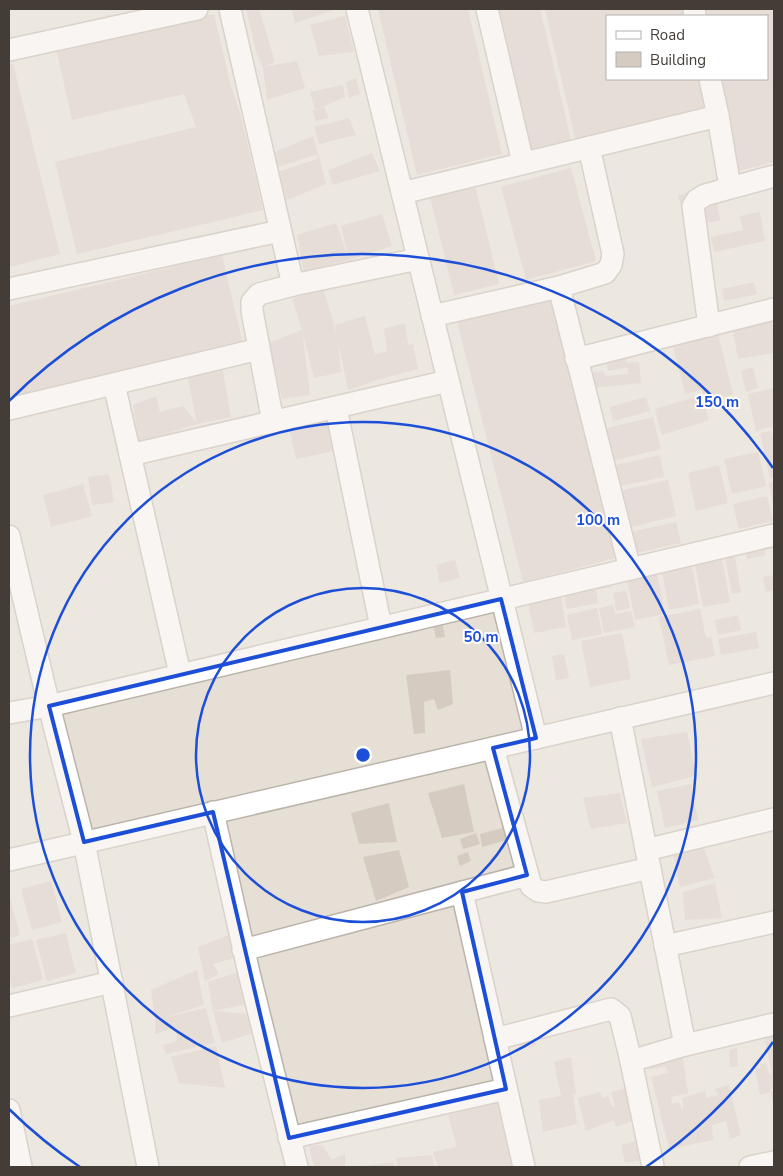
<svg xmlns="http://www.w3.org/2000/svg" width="783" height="1176" font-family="'Nunito Sans',sans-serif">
<rect width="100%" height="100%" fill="#f2ede8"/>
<path fill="#e5dfd6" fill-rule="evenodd" d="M9,9H774V1167H9ZM607,16H767V79H607Z"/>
<g fill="#d5cbc1">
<polygon points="246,9 259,9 275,62 263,67 257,55"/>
<polygon points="292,9 336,9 295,23"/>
<polygon points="378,9 468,9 502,154 417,175"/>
<polygon points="491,9 540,9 572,144 526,155"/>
<polygon points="545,9 686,9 688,16 607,16 607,79 703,79 710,109 576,141"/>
<polygon points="701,9 774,9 774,162 738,171 717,79 767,79 767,16 703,16"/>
<polygon points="214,14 230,83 241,116 263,210 77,254 55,162 196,127 184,94 72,120 57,52"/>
<polygon points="345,16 354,52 319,56 310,25"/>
<polygon points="297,61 305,88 267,100 263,67"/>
<polygon points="13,64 60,254 9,267 9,65"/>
<polygon points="356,78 360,94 349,98 346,82"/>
<polygon points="343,85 345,97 315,110 324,107 329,118 316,121 312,110 315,110 310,92"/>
<polygon points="349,118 356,135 319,144 314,127"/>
<polygon points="313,136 318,154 278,167 273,153"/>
<polygon points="372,153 380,171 332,185 329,170"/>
<polygon points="318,154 326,184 285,201 278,172 317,159"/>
<polygon points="571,168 596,261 526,280 501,187"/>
<polygon points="475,185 499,284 454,295 430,196"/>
<polygon points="694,190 700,207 683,212 678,196"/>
<polygon points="716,197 720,220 708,223 703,199"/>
<polygon points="760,212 765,241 714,252 711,237 743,230 740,216"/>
<polygon points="382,214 392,246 349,260 304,271 297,235 336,223 349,260 341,226"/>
<polygon points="222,255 244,349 9,405 9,306"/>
<polygon points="754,282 757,294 724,301 722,289"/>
<polygon points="324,291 337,336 335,325 365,316 375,355 387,351 384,329 405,323 408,345 413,344 418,369 380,379 348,390 338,341 341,372 314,378 302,330 310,395 282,399 269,343 302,330 292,298"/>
<polygon points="550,297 615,558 523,582 457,321"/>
<polygon points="772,318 774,353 738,359 732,324"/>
<polygon points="717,330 733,395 707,401 701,390 685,394 672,342"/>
<polygon points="625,351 627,363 639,362 641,383 592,388 589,373 603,371 605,376 628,374 628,367 608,371 605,355"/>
<polygon points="222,367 231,417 197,424 187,374"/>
<polygon points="753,367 758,388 746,392 741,370"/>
<polygon points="774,388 774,426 756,431 748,394"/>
<polygon points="701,395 709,420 662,435 655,409"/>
<polygon points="156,396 160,412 183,406 197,424 139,442 133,405"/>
<polygon points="646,397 650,411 613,421 610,407"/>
<polygon points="653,417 661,449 611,461 603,429"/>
<polygon points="327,420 334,451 296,459 289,428"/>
<polygon points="771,431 774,438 774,477 770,478 760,433"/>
<polygon points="758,452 766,486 732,494 724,459"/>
<polygon points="660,455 664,477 620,486 616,465"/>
<polygon points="719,465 728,503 696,511 688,473"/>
<polygon points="109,474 114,502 92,505 88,477"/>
<polygon points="668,480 676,516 628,528 620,491"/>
<polygon points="774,482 774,504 773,505 769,483"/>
<polygon points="83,484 92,516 51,527 43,495"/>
<polygon points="767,496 773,521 739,529 733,504"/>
<polygon points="676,522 681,543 636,553 631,532"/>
<polygon points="763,545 765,555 747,559 745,548"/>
<polygon points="734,551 741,592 732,594 724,552"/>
<polygon points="721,554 730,602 703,607 694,559"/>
<polygon points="455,560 460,578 440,583 436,565"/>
<polygon points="691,560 699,604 669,610 661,566"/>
<polygon points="656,568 665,614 635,620 626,574"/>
<polygon points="774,575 774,590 766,592 763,577"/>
<polygon points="609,578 611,587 596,590 598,603 567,609 563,587"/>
<polygon points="626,591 630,608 616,611 613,593"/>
<polygon points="560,592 566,627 534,633 527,598"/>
<polygon points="613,605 615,614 631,611 635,627 604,633 599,608"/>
<polygon points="597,608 602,634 572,640 567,615"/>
<polygon points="700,609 706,638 711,637 715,656 669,665 659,617"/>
<polygon points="738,615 741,630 718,635 715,620"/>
<polygon points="441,617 445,637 436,638 432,618"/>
<polygon points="756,632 759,648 721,655 718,639"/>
<polygon points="622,633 631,679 590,687 581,641"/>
<polygon points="564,654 569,678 556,680 552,656"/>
<polygon points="450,670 453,704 438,710 434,699 424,702 425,733 414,734 406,675"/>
<polygon points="687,732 696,776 652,787 641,739"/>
<polygon points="464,784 474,832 442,838 428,793"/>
<polygon points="691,784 698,820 665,828 657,791"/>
<polygon points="620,793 627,823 591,829 583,798"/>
<polygon points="389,803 397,842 359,844 351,813"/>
<polygon points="507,827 510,839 482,847 480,834"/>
<polygon points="476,833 480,844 463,849 460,839"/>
<polygon points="703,846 715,878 680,887 673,853"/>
<polygon points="399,850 409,887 376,901 363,857"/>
<polygon points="468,852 471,861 460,866 457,856"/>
<polygon points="51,881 62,922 32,930 21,889"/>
<polygon points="715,883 722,918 685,920 683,892"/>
<polygon points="9,895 20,935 9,938"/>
<polygon points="66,933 76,973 47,981 36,940"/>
<polygon points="229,935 234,958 213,964 219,974 205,981 198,947"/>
<polygon points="32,939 43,980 12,988 9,974 9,945"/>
<polygon points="197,970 204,1005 162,1018 206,1008 215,1043 166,1054 163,1045 177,1041 176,1027 155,1034 155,1020 151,990"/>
<polygon points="243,971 251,1003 213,1011 208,982"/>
<polygon points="213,1011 247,1014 253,1033 222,1043"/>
<polygon points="774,1032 774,1088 770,1089 771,1092 774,1091 773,1104 771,1092 760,1095 755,1068 761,1068 760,1065 766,1063 769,1074 772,1074 764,1035"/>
<polygon points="530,1033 536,1045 522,1049 517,1038"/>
<polygon points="216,1046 225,1088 179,1083 171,1057"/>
<polygon points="737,1047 738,1066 730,1067 729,1051"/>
<polygon points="682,1053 688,1093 671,1097 672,1104 679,1102 682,1110 684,1107 682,1098 705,1091 706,1098 719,1095 715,1089 729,1085 741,1135 730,1139 726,1121 712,1125 713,1140 669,1149 651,1077 668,1073 666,1066 650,1070 646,1063"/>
<polygon points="571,1057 576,1094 573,1094 577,1124 543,1132 539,1100 561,1096 554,1062"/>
<polygon points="630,1087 637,1119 616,1127 614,1120 586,1131 578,1098 600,1092 602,1099 608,1096 612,1107 615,1105 611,1092"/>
<polygon points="501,1101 518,1167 438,1167 433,1152 457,1147 448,1115"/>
<polygon points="641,1140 645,1159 625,1163 621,1145"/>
<polygon points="322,1145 332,1160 345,1154 345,1166 314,1167 309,1146"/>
<polygon points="432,1155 434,1167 398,1167 396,1158"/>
<polygon points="393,1162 394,1167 365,1167 365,1166"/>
</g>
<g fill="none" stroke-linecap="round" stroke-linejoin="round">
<g stroke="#bcb4ab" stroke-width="24">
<g id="street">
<polyline points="230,9 293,285"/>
<polyline points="357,9 536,738"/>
<polyline points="487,9 523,163"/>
<polyline points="694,9 695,16"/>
<polyline points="9,50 197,9"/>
<polyline points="710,79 718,116 730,187"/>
<polyline points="402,193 718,116"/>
<polyline points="559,287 630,569"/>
<polyline points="9,289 280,231"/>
<polyline points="432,316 559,287 605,273 611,265 613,254 589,147"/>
<polyline points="709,326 693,206 697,200 705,195 774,176"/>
<polyline points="576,359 774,309"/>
<polyline points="114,384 180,674"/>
<polyline points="336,408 381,627"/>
<polyline points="9,409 259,349"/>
<polyline points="273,422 252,311 252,302 259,294 293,285 418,259"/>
<polyline points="130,455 448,381"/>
<polyline points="9,536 49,706 84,842 148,1167"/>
<polyline points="9,713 49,706 774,535"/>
<polyline points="620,718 685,1045"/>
<polyline points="493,748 531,886 538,891 546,892 650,868"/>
<polyline points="213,812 249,973 297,1167"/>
<polyline points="646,850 774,819"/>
<polyline points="9,860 774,683"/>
<polyline points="462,892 524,1167"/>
<polyline points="665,946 774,922"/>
<polyline points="243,950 527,875"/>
<polyline points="9,1006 112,982"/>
<polyline points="495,1039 611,1009 620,1016 631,1061 653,1167"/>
<polyline points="631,1061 685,1045 774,1024"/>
<polyline points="9,1110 21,1167"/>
<polyline points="289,1138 506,1089"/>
<polyline points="750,1167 774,1162"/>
</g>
</g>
<use href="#street" stroke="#fff" stroke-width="21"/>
</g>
<path d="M0 0H783V1176H0ZM501,599L536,738L493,748L527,875L462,892L506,1089L289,1138L213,812L84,842L49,706Z" fill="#f2ede8" fill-opacity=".55" fill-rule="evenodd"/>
<path fill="none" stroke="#1d4ed8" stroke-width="4" stroke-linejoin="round" d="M501,599L536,738L493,748L527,875L462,892L506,1089L289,1138L213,812L84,842L49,706Z"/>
<g fill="none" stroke="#1d4ed8" stroke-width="2.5">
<circle cx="363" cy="755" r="167"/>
<circle cx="363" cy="755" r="333"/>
<path d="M773 1042A500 500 0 0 1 646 1167M80 1167A500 500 0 0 1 9 1109M9 401A500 500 0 0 1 773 468"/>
</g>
<circle cx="363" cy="755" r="8" fill="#1d4ed8" stroke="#fff" stroke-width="2.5"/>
<g font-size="15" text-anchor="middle" font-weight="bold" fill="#1d4ed8" stroke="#fff" stroke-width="4" stroke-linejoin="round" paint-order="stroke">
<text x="717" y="407">150 m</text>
<text x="598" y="525">100 m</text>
<text x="481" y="642">50 m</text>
</g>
<rect width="783" height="1176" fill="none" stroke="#443d37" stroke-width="20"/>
<rect x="606" y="15" width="162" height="65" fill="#ffffff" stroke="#b4b1af"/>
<rect x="616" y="31" width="25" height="8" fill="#ffffff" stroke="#b4b1af"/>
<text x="650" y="40" font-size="15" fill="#443d37">Road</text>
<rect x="616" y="52" width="25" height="15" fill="#d5cbc1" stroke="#b4b1af"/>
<text x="650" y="65" font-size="15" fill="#443d37">Building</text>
</svg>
